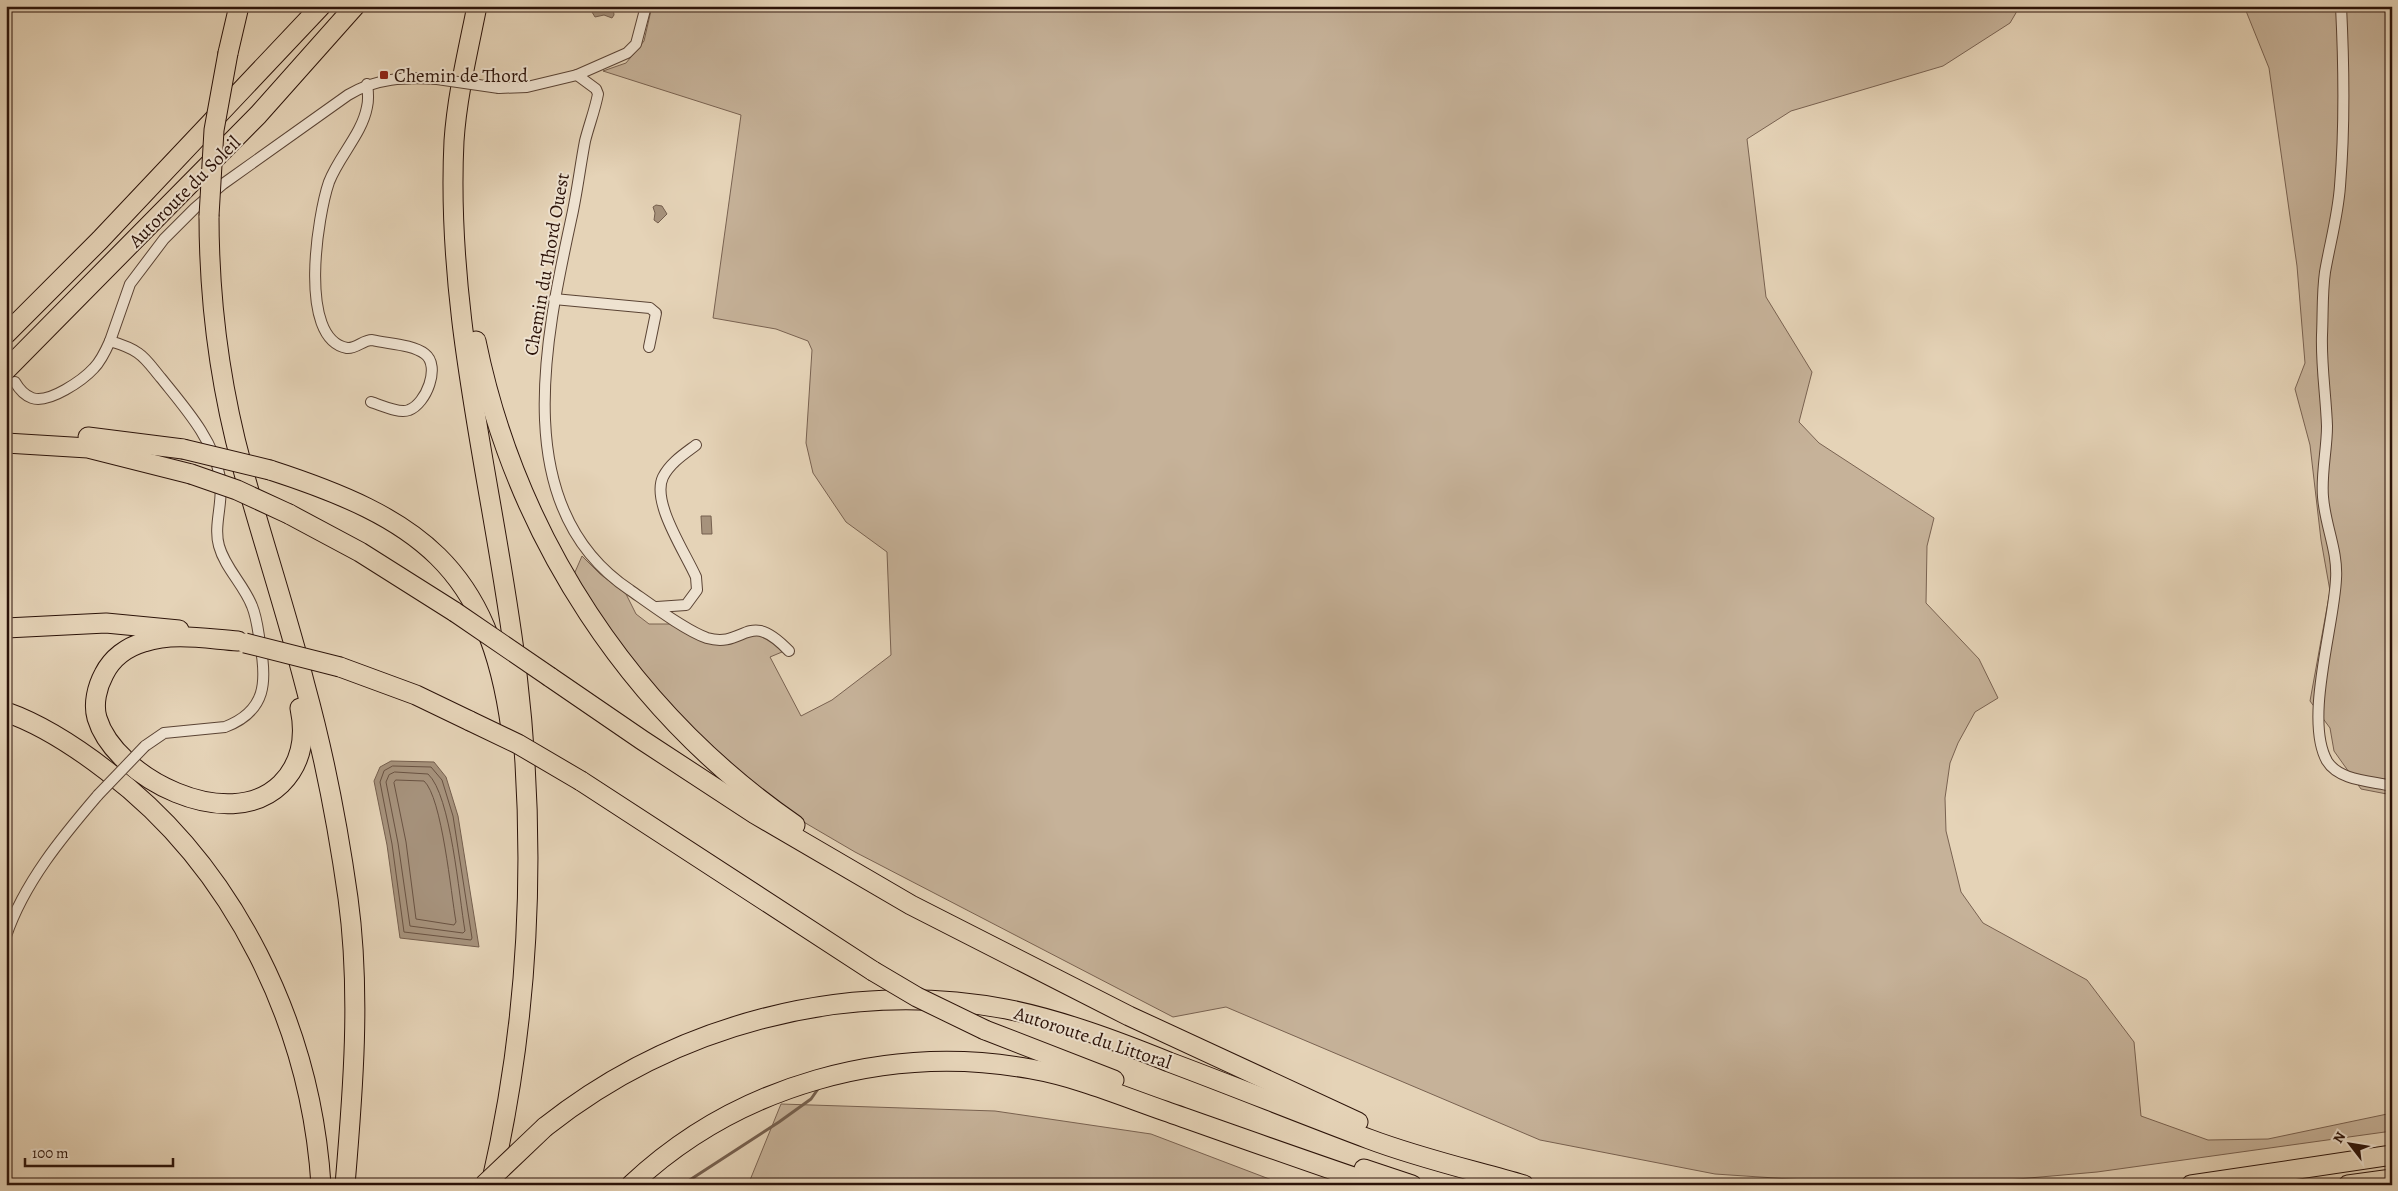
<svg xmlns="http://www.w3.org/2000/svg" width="2398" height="1191" font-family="Alegreya,serif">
<rect width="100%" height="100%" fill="#e5d3b7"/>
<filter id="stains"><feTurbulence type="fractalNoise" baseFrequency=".004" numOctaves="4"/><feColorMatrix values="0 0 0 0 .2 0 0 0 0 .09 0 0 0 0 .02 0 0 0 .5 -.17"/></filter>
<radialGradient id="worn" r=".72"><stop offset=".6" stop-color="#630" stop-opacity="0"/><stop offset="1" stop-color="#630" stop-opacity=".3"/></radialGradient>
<g fill="#c6b299" stroke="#796251">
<polygon points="652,6 2020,6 2010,23 1943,66 1791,111 1747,139 1766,297 1812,372 1799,422 1819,443 1934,518 1927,546 1926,603 1979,659 1998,698 1975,712 1958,743 1950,763 1945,798 1946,831 1961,892 1983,923 2087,980 2134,1042 2141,1116 2208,1140 2268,1139 2392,1113 2392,1131 2097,1172 1950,1185 1879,1185 1715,1174 1540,1140 1226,1007 1173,1017 855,852 790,814 731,764 691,727 621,648 572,579 582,556 600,574 626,594 636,614 649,624 674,624 700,638 753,633 774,640 782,652 770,657 801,716 832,700 891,655 887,552 846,522 813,473 806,443 812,350 808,341 776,329 713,318 741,115 603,71 626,63 644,41"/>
<polygon points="2244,6 2392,6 2392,795 2361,789 2334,751 2330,728 2310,701 2330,591 2321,540 2310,445 2295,389 2305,363 2297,266 2269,68"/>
<polygon points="781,1104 995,1111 1151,1134 1285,1185 748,1185"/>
</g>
<g fill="#a6927c" stroke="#755f4e">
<polygon points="594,6 613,6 614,15 612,18 604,15 595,17 592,12"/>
<polygon points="656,205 662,206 667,214 658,223 654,220 655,213 653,207"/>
<polygon points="701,516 711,516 712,534 702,534"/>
<polygon points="391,761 434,762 446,777 458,816 479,947 400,938 387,845 374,781 380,767"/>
</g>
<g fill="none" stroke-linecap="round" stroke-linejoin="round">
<g stroke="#695242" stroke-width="1">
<polygon points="393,766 431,767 442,780 453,816 472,938 471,940 404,932 392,844 380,782 384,771"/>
<path d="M395,772L428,774C451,795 459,897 465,931L463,933L410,926L398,843L386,782L389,775Z"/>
<path d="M396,780L424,781C442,797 451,894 456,922L454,925L416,919L406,842L394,783Z"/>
</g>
<polyline stroke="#755f4e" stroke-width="3" points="682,1185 779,1122 811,1099 818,1089"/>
<g stroke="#5a4334" stroke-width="12">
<g id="minor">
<path d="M2341,6C2344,66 2345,126 2340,186C2338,215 2330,243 2325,272C2322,293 2323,314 2322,335C2321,366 2326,396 2327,426C2327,450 2321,473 2323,497C2325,525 2338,551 2336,579C2334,626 2304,720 2327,761C2339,781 2372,781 2392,786"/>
<path d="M577,75L596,89L598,94C595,110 589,125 585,141C580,167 577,194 571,220C545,340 508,509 630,590C650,604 686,631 707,638C746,649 747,607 789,651"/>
<path d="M367,84C368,91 369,99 367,107C362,134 339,156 329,182C318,214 297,339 347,348C356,349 363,340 372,340C388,344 412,344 425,354C441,366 426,404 409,410C399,414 381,405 371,402"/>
<polyline points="499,88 527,87 577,75 627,53 636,44 646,6"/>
<polyline points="554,299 650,308 656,313 649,347"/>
<path d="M110,341L130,284L164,239L195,208L223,184L348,95C376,78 405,77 437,79"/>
<path d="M15,382C19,389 24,395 32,398C49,404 83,380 94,368C101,361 106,350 110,341C120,344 130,347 138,353C147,359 154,370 161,378C185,408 214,440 220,478C224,501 213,525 219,546C225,568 244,585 252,606C257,618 258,631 260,643C267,681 267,711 225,727L164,733L145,746"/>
<path d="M657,607L686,605L697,590L696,577C685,552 651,502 663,477C670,463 684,454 696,445"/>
<path d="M6,936C24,883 62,837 98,795"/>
</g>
</g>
<g stroke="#2c1309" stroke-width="21">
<g id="motorway">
<path d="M477,6C468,51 457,96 454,141C445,321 496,496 517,674C537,844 530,1016 491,1184"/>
<polyline points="228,53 239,6"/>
<path d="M209,216C209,301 220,385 242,466C262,539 286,611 305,685C324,754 338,827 348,898C361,992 353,1091 345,1185"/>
<polyline points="6,334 100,240 321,6"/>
<path d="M476,341C516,537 630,711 795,825"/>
<polyline points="6,370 258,115 355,6"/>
<polyline points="88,437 183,449"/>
<polyline points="6,443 88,448 191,474"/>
<path d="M270,470C418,518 489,566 511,729"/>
<polyline points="289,514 360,552 455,612"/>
<polyline points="6,628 106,623 179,630"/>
<path d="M238,641C208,639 173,632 144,642C127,647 112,658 104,674C97,687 93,704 97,718C115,778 229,835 281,784C302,763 306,737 300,708"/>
<polyline points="340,667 416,695 470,721"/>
<polyline points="550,677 642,740 755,814 911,905 1129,1016 1358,1122"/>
<path d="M6,712C43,725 76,747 107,771C235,868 311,1026 321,1185"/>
<polyline points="581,781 873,971"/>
<polyline points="985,1030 1114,1080"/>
<path d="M545,1127C674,1025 843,979 1006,1009C1061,1020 1117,1041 1169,1062C1236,1087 1302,1114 1369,1139C1419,1158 1472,1170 1524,1185"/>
<polyline points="1364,1169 1412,1185"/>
<path d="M631,1185C737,1085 888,1043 1031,1069C1077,1077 1122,1096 1165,1111C1236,1136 1306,1161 1377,1185"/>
<polyline points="2191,1185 2392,1155"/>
<polyline points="2348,1185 2392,1179"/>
</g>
</g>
<use href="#minor" stroke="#eee2d0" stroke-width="10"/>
<use href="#motorway" stroke="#e5d3b7" stroke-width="19"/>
<g stroke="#5a4334" stroke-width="12" stroke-linecap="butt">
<g id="minor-bridge">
<polyline points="437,79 499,88"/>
<polyline points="98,795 145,746"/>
</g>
</g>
<g stroke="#2c1309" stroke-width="21" stroke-linecap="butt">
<g id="motorway-bridge">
<polyline points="209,216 214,130 228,53"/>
<polyline points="183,449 270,470"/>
<polyline points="191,474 237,490 289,514"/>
<polyline points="455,612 550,677"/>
<polyline points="245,643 340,667"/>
<polyline points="470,721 518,744 581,781"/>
<polyline points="873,971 917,997 985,1030"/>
<polyline points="484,1185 545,1127"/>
</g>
</g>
<use href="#minor-bridge" stroke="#eee2d0" stroke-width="10"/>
<use href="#motorway-bridge" stroke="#e5d3b7" stroke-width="19"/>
</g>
<rect fill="#8f2418" stroke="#eee2d0" stroke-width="2" x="379" y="70" width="10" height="10" rx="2.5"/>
<g text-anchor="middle" stroke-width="4" stroke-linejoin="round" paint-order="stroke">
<g font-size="19" fill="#2c1309" stroke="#eee2d0" text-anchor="start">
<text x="394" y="82">Chemin de Thord</text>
</g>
<g font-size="19" fill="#2c1309" stroke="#eee2d0">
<text transform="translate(184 191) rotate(-45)" y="7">Autoroute du Soleil</text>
<text transform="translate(546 264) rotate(-80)" y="7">Chemin du Thord Ouest</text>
<text transform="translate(1093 1037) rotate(18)" y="7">Autoroute du Littoral</text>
</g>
</g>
<rect width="2398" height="1191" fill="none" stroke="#e5d3b7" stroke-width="25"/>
<rect x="8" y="8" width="2383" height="1176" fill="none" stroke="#2c1309" stroke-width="2.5"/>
<rect x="12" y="12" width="2373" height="1166" fill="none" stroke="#2c1309"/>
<g transform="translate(2350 1144) rotate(301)" stroke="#eee2d0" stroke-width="4" paint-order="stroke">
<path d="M0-4L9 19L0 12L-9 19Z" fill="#2c1309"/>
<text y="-8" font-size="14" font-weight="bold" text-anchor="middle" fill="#2c1309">N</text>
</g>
<path d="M25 1158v8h148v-8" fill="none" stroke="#2c1309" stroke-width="2.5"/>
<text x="32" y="1158" font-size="15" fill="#2c1309" stroke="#eee2d0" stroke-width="4" paint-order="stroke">100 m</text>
<rect width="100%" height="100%" filter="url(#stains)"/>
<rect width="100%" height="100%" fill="url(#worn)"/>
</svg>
